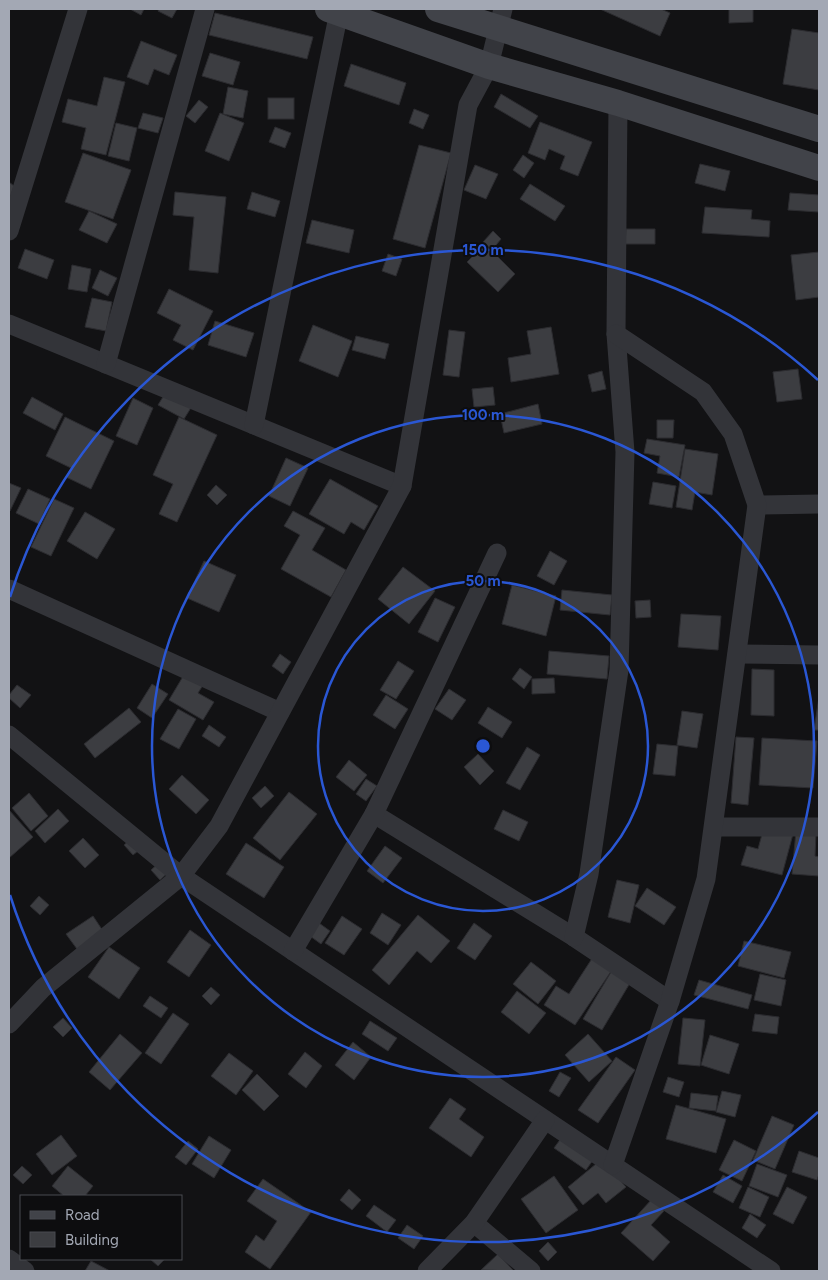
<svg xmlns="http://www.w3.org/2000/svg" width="828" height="1280" font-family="Figtree,sans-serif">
<rect width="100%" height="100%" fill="#121214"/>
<g fill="#3c3d41" stroke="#2c2c30">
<polygon points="130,9 144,9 141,15"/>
<polygon points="159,9 177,9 172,18 158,11"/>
<polygon points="600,9 661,9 670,13 660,36"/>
<polygon points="729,9 753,9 753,22 729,23"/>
<polygon points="215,13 313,37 307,59 209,35"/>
<polygon points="792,29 819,33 819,90 783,84"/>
<polygon points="141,41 177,55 169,75 154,69 148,85 127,77"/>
<polygon points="210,53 240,62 233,85 202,76"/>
<polygon points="351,64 406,83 399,105 344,86"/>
<polygon points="104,77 125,82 106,155 81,149 86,128 62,122 68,99 97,106"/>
<polygon points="228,87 248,91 243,118 223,114"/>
<polygon points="501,94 538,116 530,128 494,107"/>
<rect x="268" y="98" width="26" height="21"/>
<polygon points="199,100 208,107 195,123 186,116"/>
<polygon points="414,109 429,115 423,129 409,123"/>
<polygon points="143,113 163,118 158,133 138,128"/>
<polygon points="220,113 244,123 229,161 205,151"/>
<polygon points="540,122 592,142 578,176 560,169 565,156 549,149 545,160 528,153"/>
<polygon points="116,123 137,128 129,161 108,156"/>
<polygon points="275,127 291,133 285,148 269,142"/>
<polygon points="419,145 451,153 425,248 393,239"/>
<polygon points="83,153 131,170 113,219 65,202"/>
<polygon points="523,155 534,163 524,178 513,170"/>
<polygon points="700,164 730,171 725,191 695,183"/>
<polygon points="475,165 498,174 486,199 464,190"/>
<polygon points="9,182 14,186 9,202"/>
<polygon points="530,184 565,206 555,221 520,199"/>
<polygon points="175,192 226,197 218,273 189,270 194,217 173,215"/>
<polygon points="252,192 280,201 275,217 247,209"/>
<polygon points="790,193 819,195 819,212 788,210"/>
<polygon points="705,207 752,210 751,219 770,221 769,237 702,233"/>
<polygon points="89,211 117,224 107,243 79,230"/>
<polygon points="312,220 354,230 349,253 306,243"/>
<polygon points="626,229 655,229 655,244 625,244"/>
<polygon points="493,231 501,239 492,250 483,242"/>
<polygon points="485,244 515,274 498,292 467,262"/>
<polygon points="25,249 54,260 47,279 18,268"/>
<polygon points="819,252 819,297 796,300 791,255"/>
<polygon points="388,254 402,259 396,276 382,271"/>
<polygon points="72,265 91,269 87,292 68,289"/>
<polygon points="100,270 117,278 108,296 92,288"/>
<polygon points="169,289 213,311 193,350 173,340 181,325 157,313"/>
<polygon points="92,298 112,302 106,331 85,327"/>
<polygon points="215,321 254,333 246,357 208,345"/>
<polygon points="313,325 352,341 338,377 299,361"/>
<polygon points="551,327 559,374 511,382 508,358 531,354 527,331"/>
<polygon points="449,330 465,332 459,377 443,375"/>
<polygon points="356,336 389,344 385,359 352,350"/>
<polygon points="798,369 802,399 777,402 773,372"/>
<polygon points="602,371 606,389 592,392 588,375"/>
<polygon points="493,387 495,405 474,407 472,389"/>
<polygon points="166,392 192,406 184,419 158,405"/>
<polygon points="32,397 63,414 55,430 23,413"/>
<polygon points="133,398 153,408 137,445 116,436"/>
<polygon points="538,404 542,424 504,433 500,414"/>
<polygon points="65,417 114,441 91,489 66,477 71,468 46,456"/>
<polygon points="179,417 217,435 177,522 159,514 173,484 153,475"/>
<polygon points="657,420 674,420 673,438 657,438"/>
<polygon points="647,439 685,445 679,477 657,473 660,456 644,453"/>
<polygon points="685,449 718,454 712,495 695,492 692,510 676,507"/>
<polygon points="286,458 308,468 290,506 269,496"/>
<polygon points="330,479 378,506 364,530 351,522 344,534 309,514"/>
<polygon points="653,482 676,486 672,508 649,504"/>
<polygon points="9,483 21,488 10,511 9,511"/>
<polygon points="216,485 227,495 217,505 207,495"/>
<polygon points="28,489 50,499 39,524 16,513"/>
<polygon points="54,499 74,508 51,556 31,547"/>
<polygon points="293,511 325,528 312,550 346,570 331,597 281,569 300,535 284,526"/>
<polygon points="85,512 115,529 97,559 67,541"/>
<polygon points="550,551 567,561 554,585 537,576"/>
<polygon points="204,561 236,575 219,612 187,598"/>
<polygon points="403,567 435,591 409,624 378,599"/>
<polygon points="512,585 556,596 546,636 502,624"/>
<polygon points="562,590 612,595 610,615 560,610"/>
<polygon points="435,598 455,607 438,642 418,632"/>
<polygon points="650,600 651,617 636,618 635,601"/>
<polygon points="681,614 721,616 718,650 678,647"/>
<polygon points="549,651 609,656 607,679 547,674"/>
<polygon points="280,654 291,662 283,674 272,666"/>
<polygon points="398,661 414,671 396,699 380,690"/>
<polygon points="191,663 210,674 198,693 214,702 203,720 169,700"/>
<polygon points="520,668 532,677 524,689 512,679"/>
<polygon points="752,669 774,670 774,716 751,715"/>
<polygon points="554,678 555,693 532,694 532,679"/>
<polygon points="152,684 168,694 152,718 137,708"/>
<polygon points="17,685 31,695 20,708 9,698 9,695"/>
<polygon points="449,689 466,700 452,720 435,709"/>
<polygon points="386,695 408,709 395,729 373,715"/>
<polygon points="819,697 819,730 814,730"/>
<polygon points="488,707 512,722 502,738 478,723"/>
<polygon points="129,708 141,722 95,758 84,744"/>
<polygon points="178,709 196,719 179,749 160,739"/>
<polygon points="682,711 703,714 697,748 677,745"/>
<polygon points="209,725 226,737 219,747 202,736"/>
<polygon points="736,737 754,738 748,805 731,803"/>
<polygon points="762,738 817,741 813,788 759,785"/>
<polygon points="657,744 678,746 675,776 653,774"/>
<polygon points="527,747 540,755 520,790 506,783"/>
<polygon points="478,754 494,771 480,785 464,767"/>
<polygon points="349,760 367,775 354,791 336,777"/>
<polygon points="182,775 209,800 196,814 169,789"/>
<polygon points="366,779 377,786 366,801 356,794"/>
<polygon points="265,786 274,796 261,808 252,798"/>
<polygon points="289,792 317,814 280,860 253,838"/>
<polygon points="29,793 48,816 31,831 12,808"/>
<polygon points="58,809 69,821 45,843 35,831"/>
<polygon points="9,810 33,837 9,858"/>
<polygon points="503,810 528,822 519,841 494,829"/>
<polygon points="764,827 793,834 782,875 741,865 747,846 758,849"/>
<polygon points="796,831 816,833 815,856 819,857 819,876 792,874"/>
<polygon points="134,836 143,847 133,855 124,845"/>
<polygon points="83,838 99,855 85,868 69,851"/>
<polygon points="246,843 284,867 264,898 226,874"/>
<polygon points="385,846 402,858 383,883 367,871"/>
<polygon points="162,860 171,870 160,880 151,870"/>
<polygon points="617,880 639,885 630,923 608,917"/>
<polygon points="647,888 676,907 664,925 635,906"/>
<polygon points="39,896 49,905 40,915 30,906"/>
<polygon points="382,913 401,925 388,945 370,933"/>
<polygon points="418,915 450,941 431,963 417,951 389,985 372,970"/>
<polygon points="93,916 103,931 77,949 66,934"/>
<polygon points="342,916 362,929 344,955 325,943"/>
<polygon points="319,923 330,931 321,944 310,936"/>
<polygon points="474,923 492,936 475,960 457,948"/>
<polygon points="190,930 211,945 189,977 167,962"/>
<polygon points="744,941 791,952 784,978 738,966"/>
<polygon points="109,947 140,968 119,999 88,977"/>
<polygon points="593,957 612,970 575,1025 544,1005 556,986 569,994"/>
<polygon points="531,962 556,981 538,1004 513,984"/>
<polygon points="611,972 630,983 602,1030 583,1019"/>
<polygon points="760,974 786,980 781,1006 754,1000"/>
<polygon points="699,980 752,995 748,1009 694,995"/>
<polygon points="211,987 220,995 211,1005 202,996"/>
<polygon points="517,991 546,1013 529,1034 501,1012"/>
<polygon points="150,996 168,1008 161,1018 143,1006"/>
<polygon points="173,1013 189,1024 161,1064 145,1053"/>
<polygon points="755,1014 779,1017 777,1034 752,1031"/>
<polygon points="63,1018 72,1028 63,1037 53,1027"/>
<polygon points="683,1018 705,1020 700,1066 678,1064"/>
<polygon points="370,1021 397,1038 388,1051 362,1034"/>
<polygon points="120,1034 142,1053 110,1090 89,1072"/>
<polygon points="588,1034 612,1061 589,1082 565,1055"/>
<polygon points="710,1035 739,1044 729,1074 701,1065"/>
<polygon points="353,1042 371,1057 354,1080 335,1065"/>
<polygon points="305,1052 322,1066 306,1088 288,1074"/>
<polygon points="229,1053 253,1071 236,1095 211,1076"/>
<polygon points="616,1057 635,1070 598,1123 578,1110"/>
<polygon points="560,1072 571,1078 559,1097 549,1091"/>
<polygon points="257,1074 279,1096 264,1111 242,1090"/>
<polygon points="668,1077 684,1082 679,1097 663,1092"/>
<polygon points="722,1091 741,1095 735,1117 716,1112"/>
<polygon points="691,1093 718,1096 716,1111 689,1108"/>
<polygon points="450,1098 466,1109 459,1119 484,1137 471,1157 429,1128"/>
<polygon points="676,1105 726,1119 716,1153 666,1139"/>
<polygon points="772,1116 794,1125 775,1169 753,1160"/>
<polygon points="61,1135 77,1156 52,1175 36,1154"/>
<polygon points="209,1136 231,1150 214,1178 192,1164"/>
<polygon points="562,1137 593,1160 586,1170 554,1148"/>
<polygon points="734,1140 756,1151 742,1181 719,1170"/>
<polygon points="188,1141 198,1149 186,1165 175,1157"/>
<polygon points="799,1151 819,1158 819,1174 817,1180 792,1172"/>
<polygon points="602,1159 626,1187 606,1203 598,1193 583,1205 568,1187"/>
<polygon points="757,1164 787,1175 778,1197 749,1186"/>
<polygon points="22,1166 32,1175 23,1184 13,1175"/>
<polygon points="68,1166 93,1186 85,1196 64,1196 52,1186"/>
<polygon points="723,1175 742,1186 733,1203 713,1192"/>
<polygon points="554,1176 578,1210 546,1233 521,1199"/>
<polygon points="263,1179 311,1212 270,1269 245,1252 256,1235 264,1241 277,1221 247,1201"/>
<polygon points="748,1187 769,1197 760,1217 739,1208"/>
<polygon points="787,1187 807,1197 793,1224 773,1214"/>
<polygon points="349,1189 361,1200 352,1210 340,1200"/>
<polygon points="652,1199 664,1211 651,1225 670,1242 653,1261 621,1233"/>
<polygon points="374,1205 396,1220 387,1232 366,1216"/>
<polygon points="750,1214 766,1225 757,1238 742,1228"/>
<polygon points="407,1225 423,1236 414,1249 398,1238"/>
<polygon points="548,1242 557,1252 548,1261 539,1251"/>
<polygon points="498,1254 514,1271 481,1270"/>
<polygon points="150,1259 165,1259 158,1266"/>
<polygon points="91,1261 110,1271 85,1271"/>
</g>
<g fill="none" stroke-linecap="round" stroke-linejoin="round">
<g stroke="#333439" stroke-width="19">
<polyline points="9,231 78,9"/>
<polyline points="9,324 402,486"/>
<polyline points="106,364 205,9"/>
<polyline points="254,425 339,12"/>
<polyline points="757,505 819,504"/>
<polyline points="9,589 280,712"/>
<polyline points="737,654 819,655"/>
<polyline points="9,735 181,876 771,1271"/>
<polyline points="374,814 574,937 670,1001"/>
<polyline points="714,827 819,827"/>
<polyline points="574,937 589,874 619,670 625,452 616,334 618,103"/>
<polyline points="293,951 374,814 497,553"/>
<polyline points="9,1024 43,988 181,876 219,826 402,486 468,105 489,66 503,9"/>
<polyline points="613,1165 670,1001 706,879 757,505 733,434 703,392 616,334"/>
<polyline points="474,1223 531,1271"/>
<polyline points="9,1259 25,1271"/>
<polyline points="427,1271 474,1223 545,1120"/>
</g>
<g stroke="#414349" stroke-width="26">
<polyline points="328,9 489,66 618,103 819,168"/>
<polyline points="438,9 819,129"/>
</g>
</g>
<g fill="none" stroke="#2a57d4" stroke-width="2.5">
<circle cx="483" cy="746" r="165"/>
<circle cx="483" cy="746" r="331"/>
<path d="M818 1112A496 496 0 0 1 10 895M10 597A496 496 0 0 1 818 380"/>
</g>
<circle cx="483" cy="746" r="8" fill="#2a57d4" stroke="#0d0d0f" stroke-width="2.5"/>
<g font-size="15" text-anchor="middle" font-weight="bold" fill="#2a57d4" stroke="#0d0d0f" stroke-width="4" stroke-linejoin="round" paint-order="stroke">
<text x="483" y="255">150 m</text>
<text x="483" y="420">100 m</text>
<text x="483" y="586">50 m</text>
</g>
<rect width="828" height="1280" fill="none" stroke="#a3a8b4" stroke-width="20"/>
<rect x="20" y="1195" width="162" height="65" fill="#0d0d0f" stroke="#494b51"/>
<rect x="30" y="1211" width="25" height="8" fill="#414349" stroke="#494b51"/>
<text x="65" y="1220" font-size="15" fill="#a3a8b4">Road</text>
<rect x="30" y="1232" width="25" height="15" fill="#3c3d41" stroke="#494b51"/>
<text x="65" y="1245" font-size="15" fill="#a3a8b4">Building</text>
</svg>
